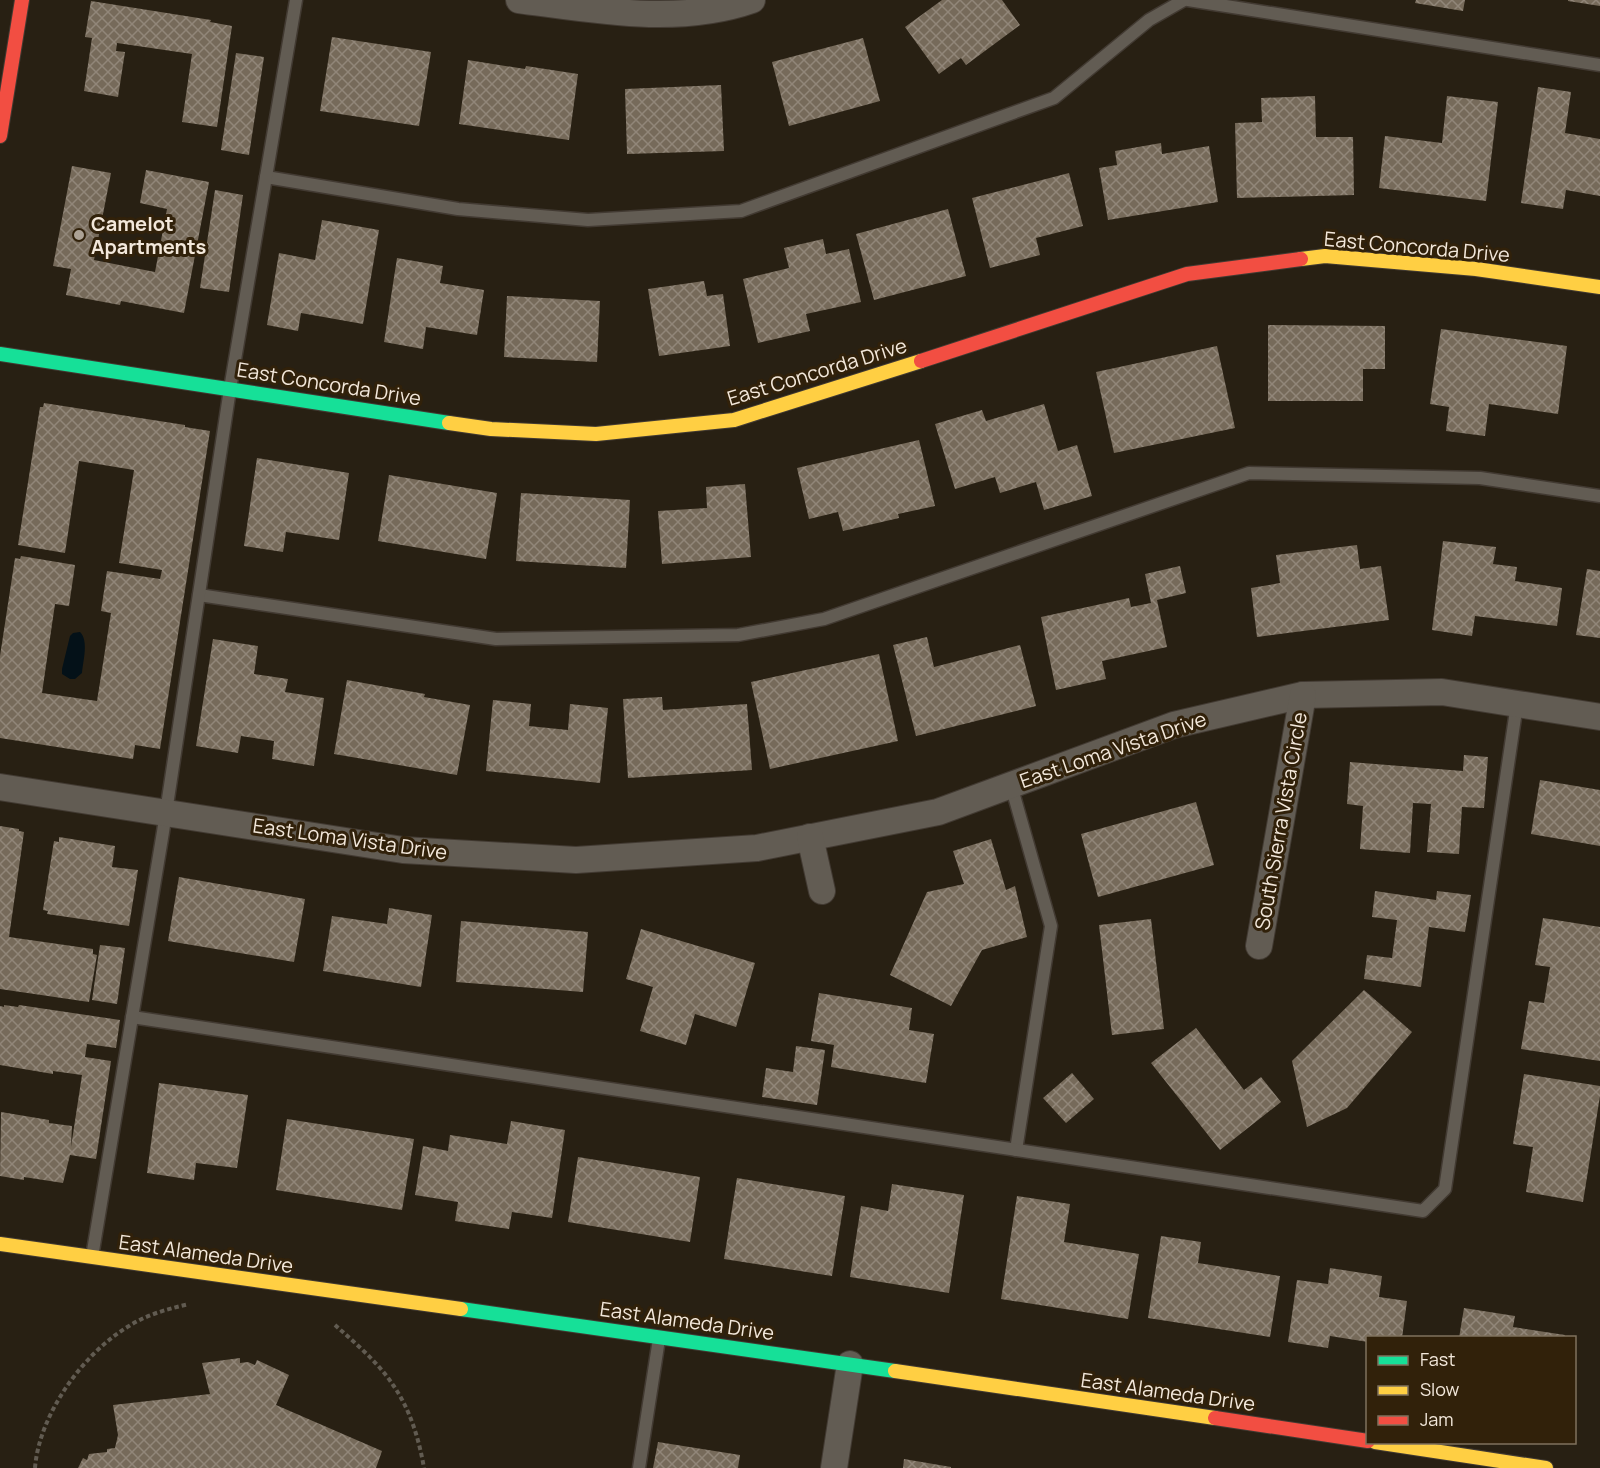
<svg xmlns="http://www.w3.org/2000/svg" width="1600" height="1468" font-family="Manrope,sans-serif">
<defs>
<pattern id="building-cross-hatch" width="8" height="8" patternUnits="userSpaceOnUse" patternTransform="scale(1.5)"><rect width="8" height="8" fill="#766a5a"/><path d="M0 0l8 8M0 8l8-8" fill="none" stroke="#918679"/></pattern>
</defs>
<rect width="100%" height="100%" fill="#282013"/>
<path fill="#041118" d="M80,632C89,641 83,661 82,673L75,679H70L62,674V669L70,636L73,633Z"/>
<g fill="url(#building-cross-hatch)">
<polygon points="942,0 1002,0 1020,25 966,65 961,58 939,74 905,27"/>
<polygon points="1416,0 1465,0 1463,11 1415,3"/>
<polygon points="1568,0 1600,0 1600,6 1568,1"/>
<polygon points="91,1 211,20 210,22 232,26 217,127 182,122 192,54 117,43 116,51 125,52 118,97 84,91 92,38 85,37"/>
<polygon points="332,37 431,52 419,126 320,111"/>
<polygon points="863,38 880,101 789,126 772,62"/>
<polygon points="236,53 264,57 249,155 221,150"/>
<polygon points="468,60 525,69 526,66 578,74 569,140 459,124"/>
<polygon points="721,85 724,151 627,154 625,89"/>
<polygon points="1538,87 1571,92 1565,133 1600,139 1600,196 1566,190 1563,209 1521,203"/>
<polygon points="1315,96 1316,137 1353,137 1354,195 1237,198 1235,123 1262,122 1261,98"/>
<polygon points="1447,96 1498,102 1486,201 1379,188 1385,136 1442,143"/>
<polygon points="1161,143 1162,154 1209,146 1218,202 1108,220 1099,168 1117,165 1115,151"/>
<polygon points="72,166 111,173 94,260 155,272 167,209 140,203 146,170 209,182 184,313 121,301 120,305 66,295 71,269 53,266"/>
<polygon points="1069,173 1083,226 1036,238 1040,255 990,268 972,198"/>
<polygon points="215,190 243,195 229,292 200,288"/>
<polygon points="948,209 966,276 874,300 856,234"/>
<polygon points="322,220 379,230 363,324 301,313 298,331 267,325 279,253 315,260"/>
<polygon points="823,239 826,254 849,249 861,302 806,314 810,331 758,343 743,279 789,268 784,248"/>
<polygon points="397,258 443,266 440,283 484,290 477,335 426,327 423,349 384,342"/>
<polygon points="704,281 707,296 723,294 730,346 659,356 648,289"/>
<polygon points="507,296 600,301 597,362 504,357"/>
<polygon points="1268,325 1385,326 1385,369 1363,369 1363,401 1268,401"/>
<polygon points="1441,329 1567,346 1558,414 1489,404 1485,436 1446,431 1449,407 1430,404"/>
<polygon points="1217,346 1235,428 1114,453 1096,372"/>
<polygon points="44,403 185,425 185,427 210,431 160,749 135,745 133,759 0,738 0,656 15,558 20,559 21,556 75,565 69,606 55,604 42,693 97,701 111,613 101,611 107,571 160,579 162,570 119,563 134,470 79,461 65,553 18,545 40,407 43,407"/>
<polygon points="1044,404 1058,451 1077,445 1092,496 1044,510 1036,482 1000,493 995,477 955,489 935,424 982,410 986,421"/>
<polygon points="919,440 935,506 898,514 899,518 843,531 838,512 809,519 797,468"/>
<polygon points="257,458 349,473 339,540 286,532 283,552 244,546"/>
<polygon points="389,475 497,493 486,559 378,541"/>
<polygon points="745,484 751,557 662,564 658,511 707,508 706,487"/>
<polygon points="521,493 630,500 626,568 516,561"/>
<polygon points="1443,541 1496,547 1493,564 1517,567 1515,581 1562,588 1557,626 1475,616 1472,636 1432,630"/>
<polygon points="1357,545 1360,569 1381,566 1389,620 1257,637 1251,588 1280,583 1276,555"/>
<polygon points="1180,566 1186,593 1157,600 1167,647 1102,661 1106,679 1056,690 1041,617 1129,598 1131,607 1151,603 1145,574"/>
<polygon points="1587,569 1600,571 1600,638 1576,635"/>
<polygon points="927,637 934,667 1020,645 1036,706 916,736 893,645"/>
<polygon points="213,639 258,646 254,674 288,679 285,692 324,698 314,766 272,759 274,741 241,736 238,753 196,746"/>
<polygon points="879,654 898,741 770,769 751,682"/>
<polygon points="347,680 425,694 424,697 470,705 457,775 334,754"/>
<polygon points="662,697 663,710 747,704 752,770 628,778 623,699"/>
<polygon points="493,700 531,704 529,726 568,730 570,704 608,708 600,783 486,771"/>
<polygon points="1464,755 1488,757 1484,808 1462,807 1459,854 1427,852 1431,804 1413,803 1410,853 1360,849 1363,806 1347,804 1350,762 1463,771"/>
<polygon points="1540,780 1600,790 1600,846 1531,834"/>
<polygon points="1196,802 1214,865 1098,897 1081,834"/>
<polygon points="0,826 19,829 19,831 24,832 9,937 93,949 93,954 97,955 89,1002 0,989"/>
<polygon points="59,837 115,846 112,867 138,870 129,926 47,914 48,911 43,910 54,841 59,842"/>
<polygon points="991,839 1006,890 1015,886 1027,937 982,950 951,1006 890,975 927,892 964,884 953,851"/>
<polygon points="179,877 305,899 294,962 168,941"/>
<polygon points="1375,891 1436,900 1437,891 1471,895 1465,932 1429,927 1421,987 1364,979 1367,955 1392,958 1397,920 1372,917"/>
<polygon points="389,908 432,915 421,987 323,971 332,916 387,924"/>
<polygon points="1543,918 1600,927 1600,1061 1521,1049 1529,1001 1544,1003 1550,967 1535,965"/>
<polygon points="1151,919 1164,1029 1112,1035 1099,925"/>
<polygon points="461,921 588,932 583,992 456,982"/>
<polygon points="641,929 755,963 736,1027 695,1014 686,1045 640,1031 653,987 626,979"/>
<polygon points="100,945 125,948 117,1004 92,1000"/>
<polygon points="1364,990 1412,1032 1347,1108 1307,1127 1292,1061"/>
<polygon points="819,993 912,1008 909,1030 934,1034 926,1083 831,1067 834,1045 811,1041"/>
<polygon points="4,1005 18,1007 19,1005 120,1020 116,1048 87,1044 85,1057 111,1061 96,1159 70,1155 63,1183 24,1177 24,1180 0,1176 1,1112 49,1120 49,1123 72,1126 71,1147 82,1075 53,1071 53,1074 0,1065 0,1006 4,1007"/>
<polygon points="1196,1028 1244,1090 1261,1077 1281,1102 1220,1150 1151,1063"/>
<polygon points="796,1046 825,1050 817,1105 762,1097 766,1068 793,1072"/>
<polygon points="1072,1073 1094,1099 1066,1123 1043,1098"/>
<polygon points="1524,1074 1600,1086 1600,1096 1583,1202 1526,1192 1533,1147 1513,1144"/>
<polygon points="159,1083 248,1095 237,1168 196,1163 194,1180 147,1173"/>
<polygon points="287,1119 414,1139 402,1210 276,1190"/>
<polygon points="511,1121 565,1130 552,1218 512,1212 509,1229 455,1221 458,1202 415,1195 423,1146 448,1151 450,1135 507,1144"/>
<polygon points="578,1157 700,1177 690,1242 568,1222"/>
<polygon points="737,1178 845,1196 832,1276 724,1259"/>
<polygon points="892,1184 964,1195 949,1293 850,1277 861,1206 888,1211"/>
<polygon points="1017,1196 1070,1204 1064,1242 1139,1254 1128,1319 1001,1299"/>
<polygon points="1161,1236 1201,1242 1198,1263 1280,1276 1270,1337 1148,1318"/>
<polygon points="1330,1268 1382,1276 1379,1297 1407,1301 1402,1338 1368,1338 1368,1342 1330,1336 1328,1348 1288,1342 1297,1280 1328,1284"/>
<polygon points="1464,1308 1515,1316 1513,1327 1565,1335 1564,1338 1459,1338"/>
<polygon points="240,1358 240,1363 248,1362 255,1365 257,1360 289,1375 276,1405 382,1451 376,1468 78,1468 83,1458 87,1460 89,1454 107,1452 107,1449 115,1448 118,1435 113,1405 210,1394 202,1363"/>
<polygon points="658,1442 740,1455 738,1468 653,1468"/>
<polygon points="904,1459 951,1467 951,1468 903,1468"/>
</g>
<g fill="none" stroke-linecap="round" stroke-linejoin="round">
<g stroke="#423a32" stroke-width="15">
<g id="lane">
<polyline points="1188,0 1600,65"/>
<polyline points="266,177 458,209 588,220 741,211 1054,98 1149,20 1184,0"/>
<polyline points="199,595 496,639 738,635 824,619 1249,473 1480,478 1600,496"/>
<polyline points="1011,785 1051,926 1016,1150"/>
<polyline points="132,1017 1423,1211 1445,1189 1517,704"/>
<polyline points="92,1257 163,832 230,389 296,0"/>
<polyline points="639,1468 659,1339"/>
</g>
</g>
<g stroke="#423a32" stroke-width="28">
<g id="street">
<path d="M519,0C595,10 678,26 752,0"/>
<polyline points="0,787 403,850 576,860 757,848 938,812 1174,725 1303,695 1442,692 1600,717"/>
<polyline points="810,837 822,891"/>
<polyline points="1259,946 1303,695"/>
<polyline points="834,1468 850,1364"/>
</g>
</g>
<g stroke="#423a32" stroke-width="16">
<g id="fast">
<polyline points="0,354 449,423"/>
<polyline points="461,1309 895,1371"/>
</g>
</g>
<g stroke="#423a32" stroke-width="16">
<g id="slow">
<polyline points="1301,259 1325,256 1476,269 1600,287"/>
<polyline points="449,423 491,429 596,434 734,420 921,361"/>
<polyline points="0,1244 461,1309"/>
<polyline points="895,1371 1215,1418"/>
<polyline points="1375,1442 1546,1468"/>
</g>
</g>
<g stroke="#423a32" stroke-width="16">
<g id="jam">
<polyline points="0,136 22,0"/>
<polyline points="921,361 1187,274 1301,259"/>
<polyline points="1215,1418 1368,1441"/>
</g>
</g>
<g stroke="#615b51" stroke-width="4" stroke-dasharray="4.5 3" stroke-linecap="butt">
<path d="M335,1325C355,1343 378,1362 393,1385C410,1409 419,1439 424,1468"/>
<path d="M35,1468C39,1415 83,1353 129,1326C148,1314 168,1309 189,1304"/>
</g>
<use href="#lane" stroke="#625c53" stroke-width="12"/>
<use href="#street" stroke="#625c53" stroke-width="26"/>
<use href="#fast" stroke="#16e098" stroke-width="14"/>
<use href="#slow" stroke="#ffcf43" stroke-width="14"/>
<use href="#jam" stroke="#f24e42" stroke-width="14"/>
</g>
<circle fill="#aca295" stroke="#31210a" stroke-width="2" cx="79" cy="235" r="6"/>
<g text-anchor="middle" stroke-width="6" stroke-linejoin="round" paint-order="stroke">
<g font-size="20" font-weight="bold" fill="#f3e8db" stroke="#31210a" text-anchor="start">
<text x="91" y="231">Camelot<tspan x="91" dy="23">Apartments</tspan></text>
</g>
<g font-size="20" fill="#f3e8db" stroke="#31210a">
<text transform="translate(1417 247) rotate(5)" y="7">East Concorda Drive</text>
<text transform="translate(817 372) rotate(-17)" y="7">East Concorda Drive</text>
<text transform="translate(329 384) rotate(9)" y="7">East Concorda Drive</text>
<text transform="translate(1113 750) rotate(-19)" y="7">East Loma Vista Drive</text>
<text transform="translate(1281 821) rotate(-80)" y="7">South Sierra Vista Circle</text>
<text transform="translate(350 839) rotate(8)" y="7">East Loma Vista Drive</text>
<text transform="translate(206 1254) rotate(8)" y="7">East Alameda Drive</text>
<text transform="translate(687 1321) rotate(8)" y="7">East Alameda Drive</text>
<text transform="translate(1168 1392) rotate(8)" y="7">East Alameda Drive</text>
</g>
</g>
<rect x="1366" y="1336" width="210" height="108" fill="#31210a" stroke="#7f715e" stroke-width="1.5"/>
<rect x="1378" y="1356" width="30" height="9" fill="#16e098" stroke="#7f715e" stroke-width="1.5"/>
<text x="1420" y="1366" font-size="18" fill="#f3e8db">Fast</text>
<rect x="1378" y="1386" width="30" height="9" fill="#ffcf43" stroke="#7f715e" stroke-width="1.5"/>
<text x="1420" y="1396" font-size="18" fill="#f3e8db">Slow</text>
<rect x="1378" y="1416" width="30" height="9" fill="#f24e42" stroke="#7f715e" stroke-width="1.5"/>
<text x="1420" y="1426" font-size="18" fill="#f3e8db">Jam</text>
</svg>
